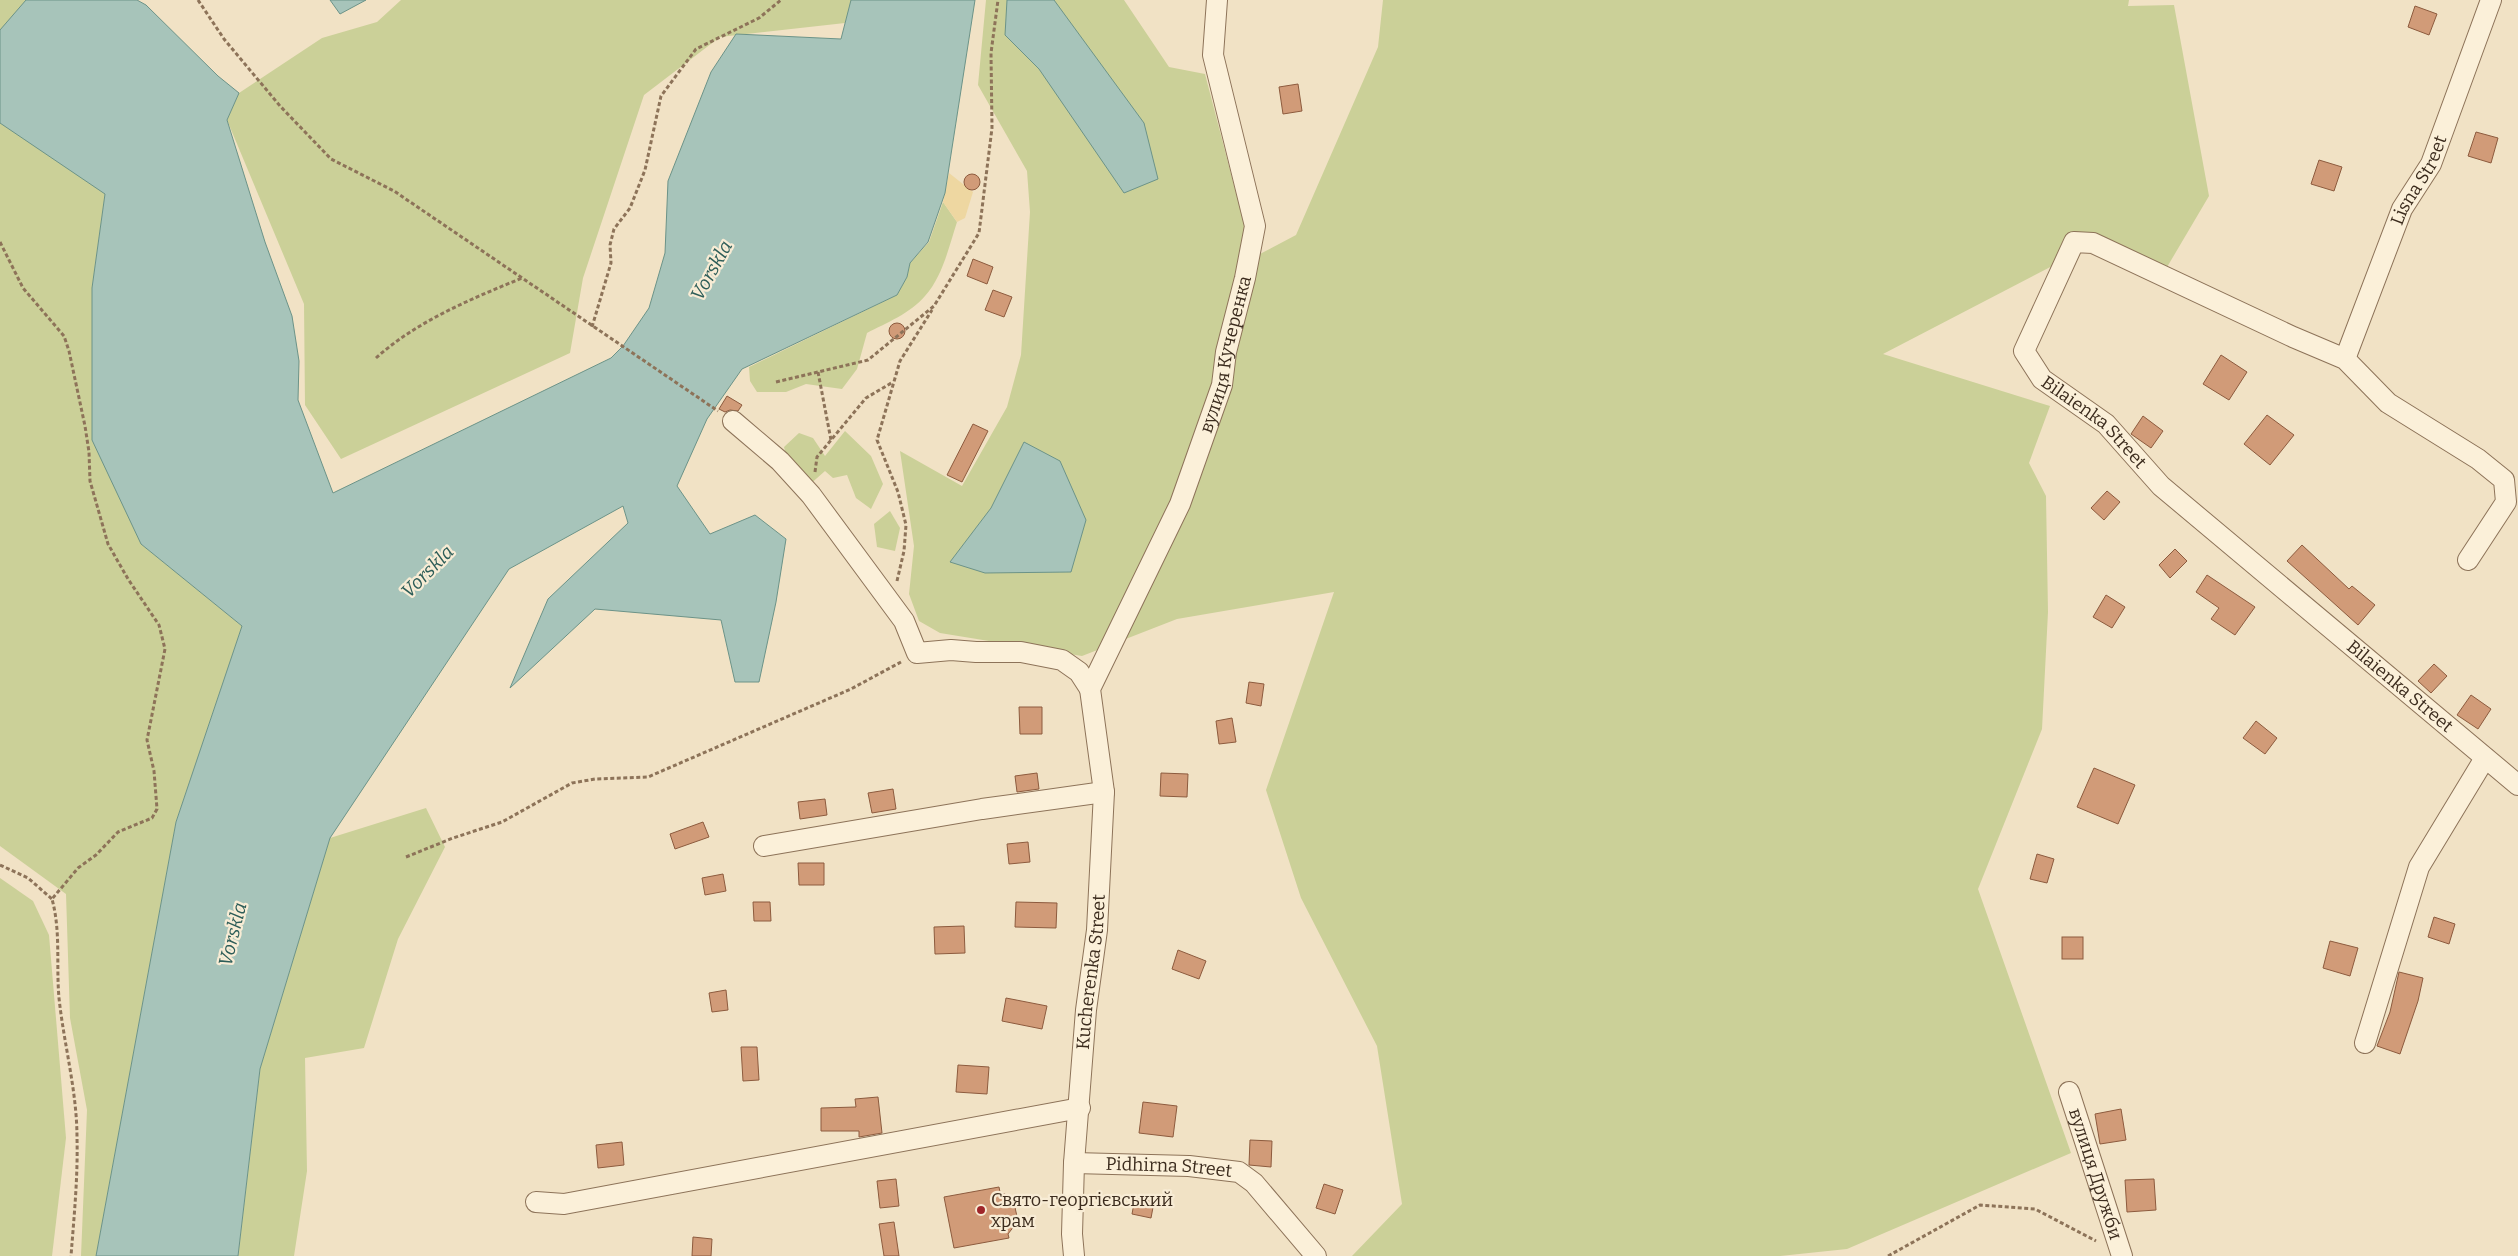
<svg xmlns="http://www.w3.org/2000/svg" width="2518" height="1256" font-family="Bitter,serif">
<rect width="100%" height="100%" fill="#f1e2c5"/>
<g fill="#cbd098">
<polygon points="0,0 73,0 105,194 92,288 141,544 242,626 176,822 96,1256 81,1256 87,1110 70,1018 66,894 0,846"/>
<polygon points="401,0 853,0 845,23 720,37 644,95 583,278 570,353 341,459 305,405 304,304 227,120 239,93 322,38 377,22"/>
<polygon points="986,0 1124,0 1169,67 1205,74 1236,193 1258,255 1296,235 1378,47 1383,0 2129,0 2128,6 2174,5 2209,196 2160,279 2085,249 1883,354 2050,406 2029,463 2046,496 2048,612 2042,729 1978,889 2071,1153 1847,1249 1780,1256 1352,1256 1402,1204 1377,1046 1301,898 1266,790 1334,592 1177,619 1082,656 940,633 919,621 909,594 914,546 900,451 962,486 1007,407 1021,355 1030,212 1027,171 978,85"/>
<path d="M943,202L957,222C949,246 943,276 925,296C911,313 886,323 867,333L857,369L842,389L806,384L786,392H757L750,381L749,367L897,295L907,277L910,263L929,242Z"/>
<polygon points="845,431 871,456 883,484 871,509 856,498 847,475 833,478 825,471 808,486 790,472 784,447 799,433 813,438 825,456"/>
<polygon points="890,511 900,528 895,551 877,547 874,524"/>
<polygon points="426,808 445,847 398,939 364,1048 305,1058 307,1171 294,1256 238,1256 260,1069 330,838"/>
<polygon points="0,878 33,901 49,935 66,1138 52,1256 0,1256"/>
</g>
<polygon fill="#eed7a1" points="949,173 973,192 965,218 957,222 943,202"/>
<g fill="#a7c4ba" stroke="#6c9388">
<polygon points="26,0 137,0 146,5 218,76 239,93 227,120 265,242 292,316 299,361 298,400 333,493 611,358 623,346 649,308 665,253 668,181 711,72 736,34 841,39 851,0 975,0 945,193 928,242 910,263 907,277 897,295 742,369 707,419 677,486 710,534 755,515 786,539 776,602 759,682 735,682 721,620 595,609 510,688 548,599 628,523 623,506 509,569 330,838 260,1069 238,1256 96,1256 176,822 242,626 141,544 92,440 92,288 105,194 0,123 0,30"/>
<polygon points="330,0 366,0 340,14"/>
<polygon points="1007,0 1054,0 1144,123 1158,179 1124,193 1039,69 1005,35"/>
<polygon points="1024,442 1060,461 1086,520 1071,572 985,573 950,562 991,508"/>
</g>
<g fill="#d19b78" stroke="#8d5b3e">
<polygon points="2415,6 2437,14 2429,35 2408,27"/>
<polygon points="1298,84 1302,111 1283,114 1279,87"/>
<polygon points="2476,132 2498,138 2491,163 2468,156"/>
<polygon points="2319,160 2342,167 2334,191 2311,184"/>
<circle cx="972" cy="182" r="8"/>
<polygon points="973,259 993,267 987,284 967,276"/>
<polygon points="993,290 1012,297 1004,317 985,310"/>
<circle cx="897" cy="331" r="8"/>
<polygon points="2221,355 2247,372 2229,400 2203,384"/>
<polygon points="727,396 742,405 738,411 730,410 725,412 719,409"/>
<polygon points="2267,415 2294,435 2270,465 2244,444"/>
<polygon points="2143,416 2163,431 2151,448 2131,434"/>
<polygon points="973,424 988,431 962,482 947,475"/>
<polygon points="2107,491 2120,502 2104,520 2091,508"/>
<polygon points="2302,545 2349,589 2352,586 2375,605 2358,625 2287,561"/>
<polygon points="2175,549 2187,561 2170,578 2159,565"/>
<polygon points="2207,575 2255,607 2235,635 2211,619 2219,608 2196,592"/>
<polygon points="2106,595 2125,607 2112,628 2093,617"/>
<polygon points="2434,664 2447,676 2431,693 2418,681"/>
<polygon points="1249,682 1264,684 1261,706 1246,703"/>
<polygon points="2471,695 2491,709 2478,729 2457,715"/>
<polygon points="1019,707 1042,707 1042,734 1020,734"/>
<polygon points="1232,718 1236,742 1219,744 1216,721"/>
<polygon points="2256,721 2277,738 2265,754 2243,738"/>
<polygon points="2094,768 2135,785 2118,824 2077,807"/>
<polygon points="1037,773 1039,789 1017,792 1015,776"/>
<polygon points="1161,773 1188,774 1187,797 1160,796"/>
<polygon points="893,789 896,809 872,813 868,793"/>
<polygon points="825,799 827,815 800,819 798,802"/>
<polygon points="703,822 709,837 675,849 670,834"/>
<polygon points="1028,842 1030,862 1009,864 1007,844"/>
<polygon points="2037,854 2054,859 2047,883 2030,879"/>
<polygon points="798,863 824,863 824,885 799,885"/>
<polygon points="723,874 726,891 705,895 702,878"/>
<polygon points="753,902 770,902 771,921 754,921"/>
<polygon points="1016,902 1057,903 1056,928 1015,927"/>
<polygon points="2434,917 2455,924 2449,944 2428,937"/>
<polygon points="964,926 965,953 935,954 934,927"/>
<rect x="2062" y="937" width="21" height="22"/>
<polygon points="2330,941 2358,948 2350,976 2323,968"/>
<polygon points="1178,950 1206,961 1199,979 1172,969"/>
<polygon points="2399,972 2423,978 2418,1001 2400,1054 2377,1046 2390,1012"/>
<polygon points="726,990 728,1010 712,1012 709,993"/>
<polygon points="1006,998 1047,1006 1042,1029 1002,1021"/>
<polygon points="741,1047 757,1047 759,1080 743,1081"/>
<polygon points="958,1065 989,1067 987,1094 956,1092"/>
<polygon points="878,1097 882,1133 859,1137 859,1131 821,1131 821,1108 856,1107 855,1099"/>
<polygon points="1143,1102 1177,1106 1173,1137 1139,1133"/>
<polygon points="2121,1109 2126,1140 2100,1144 2095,1114"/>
<polygon points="1250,1140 1272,1141 1271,1167 1249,1165"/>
<polygon points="622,1142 624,1165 598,1168 596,1145"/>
<polygon points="896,1179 899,1206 880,1208 877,1181"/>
<polygon points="2154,1179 2156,1210 2127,1212 2125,1180"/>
<polygon points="1324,1184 1343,1190 1335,1214 1316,1208"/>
<polygon points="999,1187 1000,1192 1009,1196 1014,1203 1018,1221 1008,1234 1009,1238 954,1248 944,1197"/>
<polygon points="1135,1198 1154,1202 1151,1218 1132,1214"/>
<polygon points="894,1222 899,1256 884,1256 879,1224"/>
<polygon points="693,1237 712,1239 711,1256 692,1256"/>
</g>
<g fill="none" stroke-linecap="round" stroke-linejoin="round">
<g stroke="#8d7359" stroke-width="22">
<g id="minor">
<path id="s1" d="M2345,359L2402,209L2431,164L2491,0"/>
<polyline points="733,421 780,461 811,495 904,621 917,653 951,650 976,652 1021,652 1062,660 1079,672 1090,689"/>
<path id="s2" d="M2468,560L2506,502L2504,480L2478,459L2388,403L2345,359L2293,337L2093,243L2074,242L2024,351L2042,379L2106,424L2161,486L2518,785"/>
<polyline points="764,846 982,809 1104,792"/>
<polyline points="2365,1043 2419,867 2485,758"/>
<path id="s3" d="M2069,1092L2122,1256"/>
<path id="s4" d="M1074,1163L1189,1166L1239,1172L1254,1183L1316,1256"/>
<polyline points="536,1202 564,1204 1080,1108"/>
<path id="s5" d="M1074,1256L1072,1234L1074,1163L1086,1010L1097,930L1104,792L1090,689L1180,504L1222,385L1226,352L1245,278L1255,226L1213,55L1217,0"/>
</g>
</g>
<g stroke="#8d7359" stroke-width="3" stroke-dasharray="4 2.5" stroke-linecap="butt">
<polyline points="198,0 224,39 280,106 331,159 394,191 718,411"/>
<path d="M0,242L23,288L64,336L69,351L85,426L89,452L90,481L108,544L128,579L159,625L165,649L147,740L154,771L157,809L152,818L118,832L96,855L78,868L52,899C61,932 56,965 59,998C64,1045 77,1091 77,1138C78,1177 74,1217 71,1256"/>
<polyline points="592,327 611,263 610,245 614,229 630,208 645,170 661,96 696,49 759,18 781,0"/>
<path d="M376,358C417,321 471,299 522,278"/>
<polyline points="818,372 831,440"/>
<polyline points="776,382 868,360 934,306 979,233 992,128 991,53 998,0"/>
<polyline points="815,472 817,457 866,398 893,382"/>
<polyline points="897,581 904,551 906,525 898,492 877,440 900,361 932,310"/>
<polyline points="406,857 453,838 502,822 572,783 595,779 648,777 851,689 901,662"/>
<polyline points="0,865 28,878 52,899"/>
<polyline points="1888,1256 1980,1205 2035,1209 2096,1241"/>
</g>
<use href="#minor" stroke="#fbf0d9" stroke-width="20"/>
</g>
<circle fill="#9f262a" stroke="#f8ecd5" stroke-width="2" cx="981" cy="1210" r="5"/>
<g text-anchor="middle" stroke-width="4.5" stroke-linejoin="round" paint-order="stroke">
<g font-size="18" fill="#3c2c1e" stroke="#f8ecd5">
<text dy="6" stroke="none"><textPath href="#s1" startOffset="194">Lisna Street</textPath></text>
<text dy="6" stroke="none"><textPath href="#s5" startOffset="932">вулиця Кучеренка</textPath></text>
<text dy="6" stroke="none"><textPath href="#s2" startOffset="810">Bilaienka Street</textPath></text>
<text dy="6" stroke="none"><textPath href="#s2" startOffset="1215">Bilaienka Street</textPath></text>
<text dy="6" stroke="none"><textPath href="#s5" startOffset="285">Kucherenka Street</textPath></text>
<text dy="6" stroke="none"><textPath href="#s4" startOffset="95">Pidhirna Street</textPath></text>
<text dy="6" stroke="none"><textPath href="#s3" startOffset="86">вулиця Дружби</textPath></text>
</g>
<g font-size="18" fill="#3c2c1e" stroke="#f8ecd5" text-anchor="start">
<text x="991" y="1206">Свято-георгієвський<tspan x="991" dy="21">храм</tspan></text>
</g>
<g font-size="19" font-style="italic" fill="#2d5d58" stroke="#f8ecd5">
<text transform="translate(711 270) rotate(-61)" y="7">Vorskla</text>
<text transform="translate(427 571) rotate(-45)" y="7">Vorskla</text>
<text transform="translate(232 934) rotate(-76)" y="7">Vorskla</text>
</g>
</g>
</svg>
